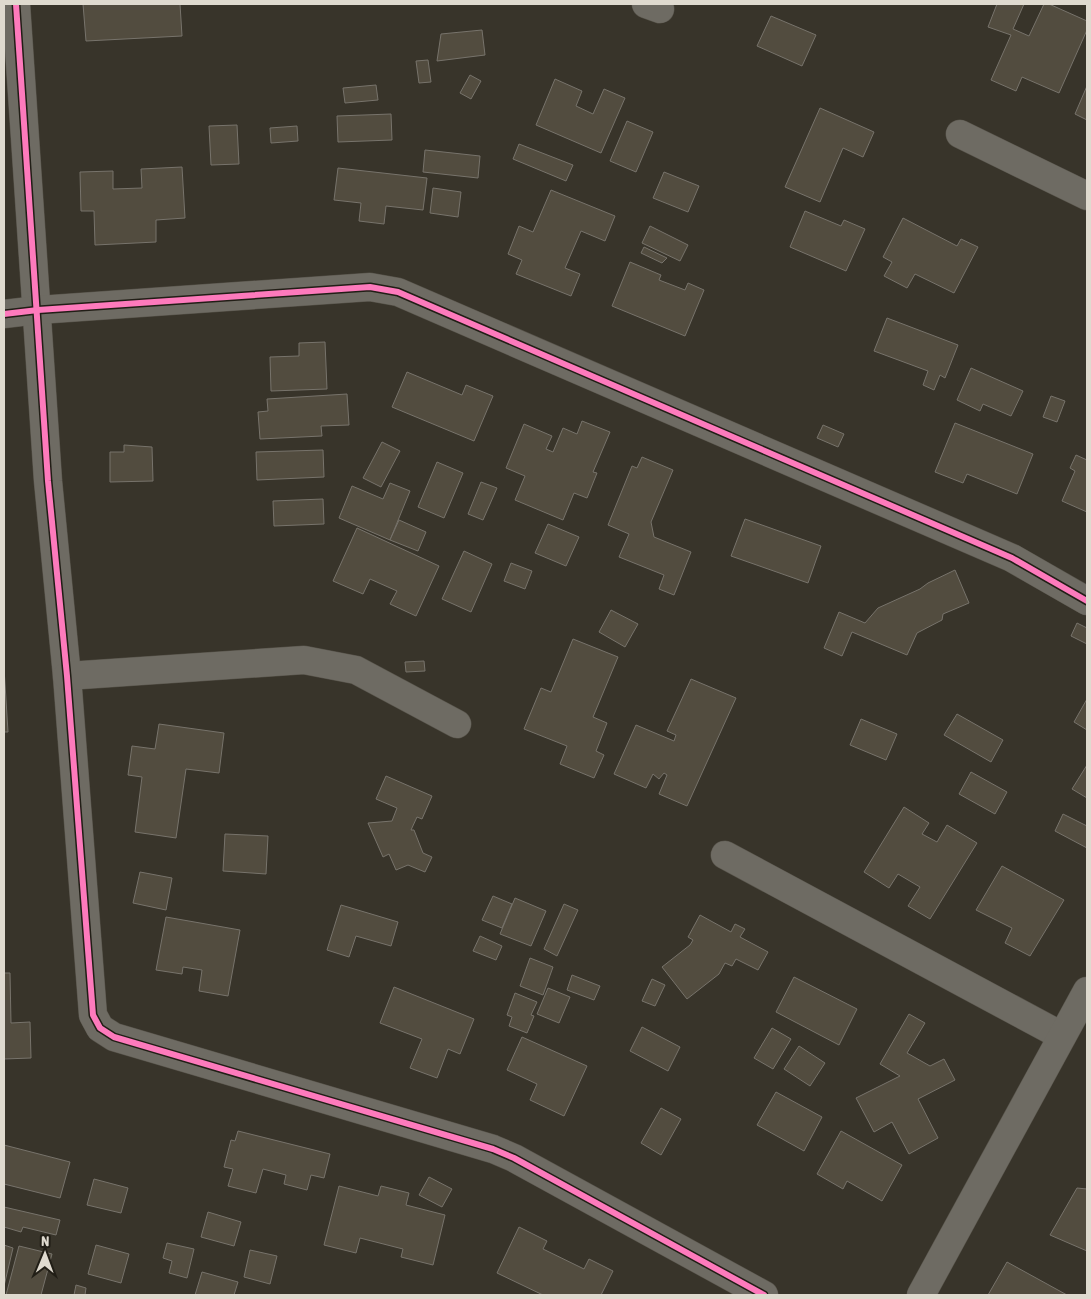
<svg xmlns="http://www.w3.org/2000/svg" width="1091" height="1299" font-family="'Asap Condensed',sans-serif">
<rect width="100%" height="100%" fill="#38342a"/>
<g fill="#524c3f" stroke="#77736b">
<polygon points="83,4 180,4 182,36 86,41"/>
<polygon points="997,4 1024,4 1013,29 1029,36 1044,4 1049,4 1087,21 1087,30 1059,93 1022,77 1016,91 991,80 1011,35 988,27"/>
<polygon points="771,16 816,35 802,66 757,46"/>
<polygon points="482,30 485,55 437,61 441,34"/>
<polygon points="428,60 431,82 419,83 416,61"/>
<polygon points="470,75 481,81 471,99 460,93"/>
<polygon points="555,79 582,91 576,106 593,114 604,89 625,98 601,153 536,125"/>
<polygon points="376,85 378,100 345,103 343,88"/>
<polygon points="1087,86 1087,120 1075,114"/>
<polygon points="820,108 874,132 863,157 843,148 820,202 785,187"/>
<polygon points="391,114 392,140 338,142 337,116"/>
<polygon points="627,121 653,132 636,172 610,161"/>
<polygon points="237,125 239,164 211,165 209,126"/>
<polygon points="297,126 298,141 271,143 270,128"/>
<polygon points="519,144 573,165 566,181 513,159"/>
<polygon points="425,150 480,156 478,178 423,172"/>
<polygon points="182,167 185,218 156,220 156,242 95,245 94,211 81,211 80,172 113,171 113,189 142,188 141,169"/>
<polygon points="338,168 427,178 423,210 386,206 384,224 359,221 361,203 334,200"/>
<polygon points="664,172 699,186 688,212 653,198"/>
<polygon points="433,188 461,192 458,217 430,213"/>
<polygon points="551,190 615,216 605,241 581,231 565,268 580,274 571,296 516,274 522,260 508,254 519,226 533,232"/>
<polygon points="805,211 841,226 844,220 865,229 846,271 790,247"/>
<polygon points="903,218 957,246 961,239 978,247 954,293 915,274 907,288 884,276 892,262 883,257"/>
<polygon points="650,226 688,245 680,261 642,243"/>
<polygon points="644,247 667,258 662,263 641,253"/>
<polygon points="630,262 661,275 659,280 685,290 688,283 704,290 685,336 612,306"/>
<polygon points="887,318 958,345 945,378 940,375 934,390 923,385 928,371 874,351"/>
<polygon points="325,342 327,389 271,391 270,357 299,356 299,343"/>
<polygon points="971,368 1023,391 1011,416 983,404 980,411 957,400"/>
<polygon points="407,372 462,395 466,385 493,396 474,441 392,407"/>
<polygon points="347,394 349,425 321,426 322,436 260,439 258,412 268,411 267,399"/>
<polygon points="1051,396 1065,401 1057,422 1043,417"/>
<polygon points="582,421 610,432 593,472 597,473 587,498 574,493 563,520 515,500 525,476 506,468 524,424 552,436 546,449 553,452 563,428 577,434"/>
<polygon points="955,423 1033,454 1017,494 967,474 963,483 935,472"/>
<polygon points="823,425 844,434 838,447 817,438"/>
<polygon points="382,442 400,451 381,487 363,478"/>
<polygon points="124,445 152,447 153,481 110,482 110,452 124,452"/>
<polygon points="323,450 324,477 257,480 256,452"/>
<polygon points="1076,455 1087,460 1087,512 1062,501 1075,471 1070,468"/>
<polygon points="642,457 673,470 651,522 654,537 691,552 674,595 659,589 664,575 619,557 629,534 608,525 632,466 637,468"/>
<polygon points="437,462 463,473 444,518 418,507"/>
<polygon points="481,482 497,488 483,520 468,514"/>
<polygon points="390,483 410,491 390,540 339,518 352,486 383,499"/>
<polygon points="323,499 324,524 274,526 273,501"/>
<polygon points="745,519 821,546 808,583 731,556"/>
<polygon points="399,520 426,532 418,551 390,540"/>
<polygon points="548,524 579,537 566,566 535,553"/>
<polygon points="357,528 439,566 416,616 390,604 397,591 370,579 363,594 333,581"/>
<polygon points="464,551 492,564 471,612 442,599"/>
<polygon points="511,563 532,571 525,589 504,581"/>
<polygon points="955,570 969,603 943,614 942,620 917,633 907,655 852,632 842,656 824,648 839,612 865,623 878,608 920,589 928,583"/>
<polygon points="611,610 638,624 625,647 599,632"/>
<polygon points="1077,623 1087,628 1087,644 1071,636"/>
<polygon points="573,639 618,657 593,717 607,723 596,751 604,755 594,778 560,764 567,746 524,729 541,688 551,692"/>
<polygon points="424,661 425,671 406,672 405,662"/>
<polygon points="4,668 8,732 4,732"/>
<polygon points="691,679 736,698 687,806 659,794 667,775 664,773 659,779 653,774 646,788 614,774 636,725 674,741 676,735 667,731"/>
<polygon points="1087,699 1087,730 1074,722"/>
<polygon points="957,714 1003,740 991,762 944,735"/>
<polygon points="861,719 897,734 886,760 850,745"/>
<polygon points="159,724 224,733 219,773 186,769 176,838 135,832 142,777 128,775 132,746 155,749"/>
<polygon points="1087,765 1087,798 1072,789"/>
<polygon points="971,772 1007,792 995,814 959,794"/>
<polygon points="386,776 432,796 422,819 417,817 411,830 414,830 423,853 432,857 425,872 408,865 396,870 389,854 383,857 368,823 392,821 397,808 376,799"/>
<polygon points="904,807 929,823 922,834 937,842 947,825 977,843 930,919 908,906 920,887 898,874 889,888 864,872"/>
<polygon points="1063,814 1087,826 1087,848 1055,831"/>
<polygon points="225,834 268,836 266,874 223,871"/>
<polygon points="1002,866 1064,900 1030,956 1005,943 1012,928 976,910"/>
<polygon points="140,872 172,878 166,910 133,903"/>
<polygon points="493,896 512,904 502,928 482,920"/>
<polygon points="515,898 546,911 531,946 500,934"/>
<polygon points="564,904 578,910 557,956 544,949"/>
<polygon points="341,905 398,922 391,946 356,936 349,957 327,950"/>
<polygon points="700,915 731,932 735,924 745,929 740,937 768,952 758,970 736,959 732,966 725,963 719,974 687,999 662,967 690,945 693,940 688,937"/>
<polygon points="166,917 240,930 228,996 199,991 202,970 183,967 182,974 156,970"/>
<polygon points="480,936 502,946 496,960 473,951"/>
<polygon points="530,958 553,967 543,995 520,986"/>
<polygon points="4,973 10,973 11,1023 30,1022 31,1058 4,1059"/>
<polygon points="572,975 600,986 594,1000 567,990"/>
<polygon points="794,977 857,1009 839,1045 776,1012"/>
<polygon points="652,979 665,985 655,1006 642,1001"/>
<polygon points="394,987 474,1019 460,1054 448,1049 437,1078 410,1068 422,1039 380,1023"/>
<polygon points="548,988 570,997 559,1023 537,1014"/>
<polygon points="515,993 537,1002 531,1015 534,1016 527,1033 509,1026 512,1017 507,1015"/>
<polygon points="909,1014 925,1023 907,1053 930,1066 944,1059 955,1080 918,1099 938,1138 909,1154 892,1122 874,1132 856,1098 900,1076 880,1064"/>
<polygon points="642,1027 680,1047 668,1071 630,1051"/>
<polygon points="772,1028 791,1039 773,1069 754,1058"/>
<polygon points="522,1037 587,1066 564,1116 530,1100 537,1084 507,1070"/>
<polygon points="799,1046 825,1063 810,1086 784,1069"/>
<polygon points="776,1092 822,1117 804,1151 757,1125"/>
<polygon points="661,1108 681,1119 661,1155 641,1143"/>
<polygon points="238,1131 330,1154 324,1178 311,1175 307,1190 284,1184 286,1175 263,1169 256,1193 228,1186 233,1169 224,1167 231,1140 235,1141"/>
<polygon points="841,1131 902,1165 882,1201 847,1181 843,1189 817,1174"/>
<polygon points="4,1145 70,1162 60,1198 4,1184"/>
<polygon points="429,1177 452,1189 442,1207 419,1195"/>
<polygon points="94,1179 128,1188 121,1213 87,1205"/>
<polygon points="339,1186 378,1196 381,1186 409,1193 406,1205 445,1215 433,1265 401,1257 403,1249 360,1238 356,1253 324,1245"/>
<polygon points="1077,1188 1087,1189 1087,1251 1050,1235"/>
<polygon points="4,1207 60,1220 56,1235 23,1227 21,1232 4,1227"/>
<polygon points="208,1212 241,1222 234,1246 201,1237"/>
<polygon points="519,1227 547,1241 543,1249 584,1269 589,1259 613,1271 601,1295 543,1295 497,1273"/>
<polygon points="167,1243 194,1249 187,1278 169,1273 172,1261 163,1258"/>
<polygon points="4,1245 13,1248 4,1286"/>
<polygon points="96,1245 129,1254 121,1283 88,1274"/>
<polygon points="19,1246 52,1254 41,1295 6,1295"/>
<polygon points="250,1250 277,1256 270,1284 244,1277"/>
<polygon points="1007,1262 1067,1295 988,1295"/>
<polygon points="202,1272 238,1282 234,1295 195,1295"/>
<polygon points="76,1285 86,1288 85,1295 74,1295"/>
</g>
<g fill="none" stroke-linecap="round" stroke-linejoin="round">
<g stroke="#555148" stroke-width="29">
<g id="minor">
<polyline points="16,4 48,481 67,676 93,1015 100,1028 114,1037 493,1149 514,1158 764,1295"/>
<polyline points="646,4 660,9"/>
<polyline points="960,134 1087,196"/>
<polyline points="4,314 38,310 370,287 398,292 1012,558 1087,601"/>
<polyline points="67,676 304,660 356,670 457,724"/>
<polyline points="725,855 1062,1036"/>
<polyline points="921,1295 1087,991"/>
</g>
</g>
<use href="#minor" stroke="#6e6b63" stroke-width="28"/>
<g stroke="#211e16" stroke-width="9">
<g id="cycleway">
<polyline points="16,4 48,481 67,676 93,1015 100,1028 114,1037 493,1149 514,1158 764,1295"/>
<polyline points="4,314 38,310 370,287 398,292 1012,558 1087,601"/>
</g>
</g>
<use href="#cycleway" stroke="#fd7abc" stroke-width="6"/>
</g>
<rect width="1091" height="1299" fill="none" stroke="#dfdacf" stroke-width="10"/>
<g transform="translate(45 1254) rotate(1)" stroke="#211e16" stroke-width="4" paint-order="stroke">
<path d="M0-4L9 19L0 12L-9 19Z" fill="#dfdacf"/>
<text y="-8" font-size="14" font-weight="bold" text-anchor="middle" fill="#dfdacf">N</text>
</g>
</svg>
